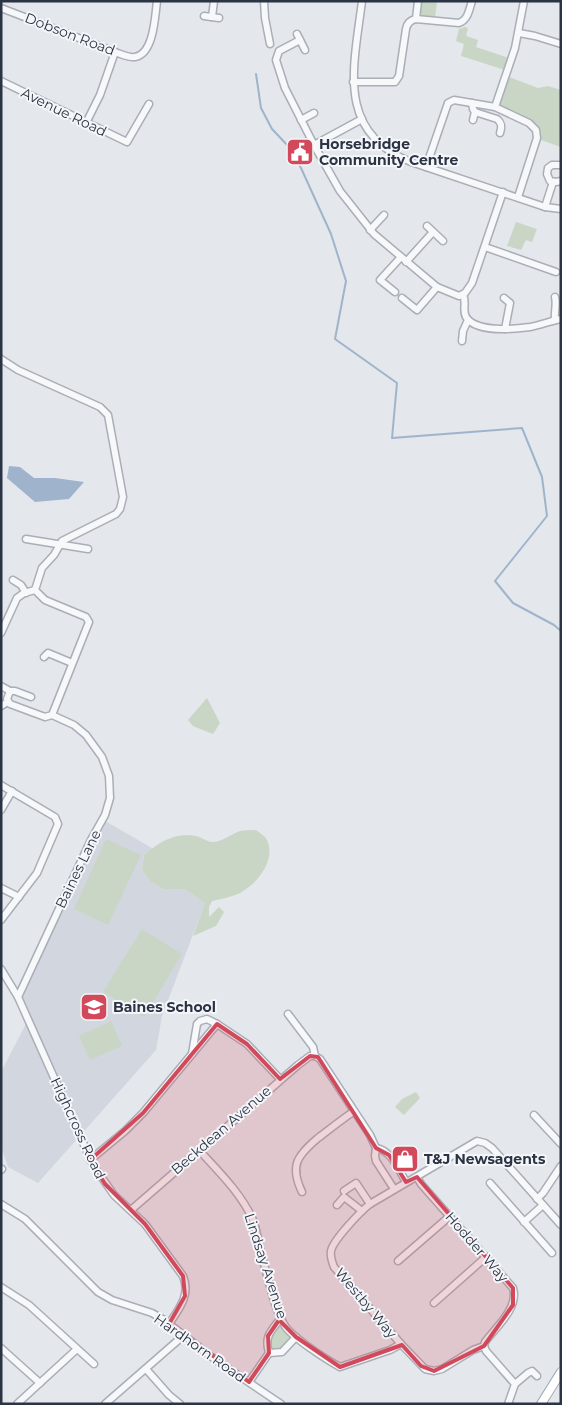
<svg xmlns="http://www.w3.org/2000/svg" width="562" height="1405" font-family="Montserrat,sans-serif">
<rect width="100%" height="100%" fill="#e4e7ec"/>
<polygon fill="#d2d6de" points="105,821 152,848 144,855 142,868 151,882 163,889 184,889 205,903 162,1016 156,1050 38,1183 8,1167 1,1146 1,1074 3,1068 28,1020 20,1000"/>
<g fill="#c9d6c5">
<polygon points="420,1 437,1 435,19 417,17"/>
<polygon points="465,27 468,28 466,36 478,40 476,47 509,58 505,70 461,56 464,44 456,41 459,29"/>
<polygon points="509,77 538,88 548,86 561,90 561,147 541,140 541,131 537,124 502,108 500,102"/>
<polygon points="516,222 537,229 532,242 526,240 521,250 507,246"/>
<polygon points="207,698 220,723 213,734 193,726 188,720"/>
<path d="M256,830C260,833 265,836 267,840C277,862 254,888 235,895C227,898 219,899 212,901L209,907V917L219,907L224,912L216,926L193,936L205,903L184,889H163L151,882L142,869L144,855C159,842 176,832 196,836C201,837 206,841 211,842C221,843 231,834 240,831C245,830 251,830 256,830Z"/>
<polygon points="106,839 141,855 108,925 74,909"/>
<polygon points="142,929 182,954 144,1017 103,992"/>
<polygon points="111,1021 122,1046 90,1060 79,1036"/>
<polygon points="416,1092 420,1098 404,1115 395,1107 402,1099"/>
<polygon points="281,1318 296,1337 285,1350 269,1353 267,1345"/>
</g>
<polygon fill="#9fb4cc" points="9,466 20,467 34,478 55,478 84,482 69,499 35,502 7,478"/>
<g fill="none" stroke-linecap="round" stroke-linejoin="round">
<polyline stroke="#9fb4cc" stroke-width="2" points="256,74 261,108 272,129 289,147 301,168 331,234 346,281 335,339 397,383 392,438 522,428 542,477 547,516 495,581 513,603 554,625 561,631"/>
<g stroke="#a9aeb7" stroke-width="9">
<g id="minor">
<polyline points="264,1 265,18 270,44"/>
<path d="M362,1C354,66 335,132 411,162L545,207L561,209"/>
<path d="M1,8L115,52C121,54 129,58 135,57C154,54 155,16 157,1"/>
<polyline points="204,16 219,18"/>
<polyline points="212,17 214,1"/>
<polyline points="416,19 418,1"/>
<polyline points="519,33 535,36 561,44"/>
<polyline points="297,34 305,50"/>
<polyline points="300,40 279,51 276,60 285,88 314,145"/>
<polyline points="1,81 127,142 149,104"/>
<path d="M353,82H395L399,76L406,29C407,24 410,20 416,19L459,23C468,20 469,10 472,1"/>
<path d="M472,103L473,109L475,112L497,119C502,123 502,127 500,133"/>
<polyline points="495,107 515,48 524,1"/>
<polyline points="362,119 314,145 340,191 374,234 437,287 459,296 465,293 472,283 503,192"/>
<polyline points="301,120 314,113"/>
<polyline points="473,120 475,112"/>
<polyline points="86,123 100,95 115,52"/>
<polyline points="561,165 552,165 548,168 547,174 550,181 556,182 561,181"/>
<polyline points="426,167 448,103 454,100 495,107 529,123 536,130 537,138 518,197"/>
<polyline points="545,207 553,182"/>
<polyline points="427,226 443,241"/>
<polyline points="370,230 384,215"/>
<polyline points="485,247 556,272"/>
<polyline points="406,262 433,232"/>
<polyline points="395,292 380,280 401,257"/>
<path d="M463,295C467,302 462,310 466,317C476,333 515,329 530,327C541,325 550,321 561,319"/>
<path d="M555,297C557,305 554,312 555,320"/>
<polyline points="402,298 417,310 437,287"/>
<polyline points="504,298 510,303 505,329"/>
<polyline points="462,341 463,331 468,320"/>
<polyline points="1,359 18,370 100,407 108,415 123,497 120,509 116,514 62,541 54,555 42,568 35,590 45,600 86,617 89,622 52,715 45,717 10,704 7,699 10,691"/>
<polyline points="26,539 88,549"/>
<polyline points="13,580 21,585 26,593"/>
<polyline points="1,633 17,598 24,593 35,590"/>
<polyline points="44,657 48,653 72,663"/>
<polyline points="1,686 10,691 15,691 31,697"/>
<polyline points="1,706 8,702"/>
<polyline points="1,785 55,817 58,824 37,873 1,920"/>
<polyline points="1,810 12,791"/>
<polyline points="1,888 19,897"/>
<path d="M1,969L18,997L93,1165L114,1195L145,1224L183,1276C191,1295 179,1309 169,1324"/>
<polyline points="18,997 91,840 105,815 110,798 109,776 102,757 86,735 74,725 52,715"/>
<polyline points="288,1014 313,1047 315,1056"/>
<polyline points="192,1054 197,1024 200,1021 207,1019 217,1024"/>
<polyline points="315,1056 320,1059 370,1135 376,1148 375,1156 376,1161 394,1189"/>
<polyline points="534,1115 561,1144"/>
<path d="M376,1148C391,1150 399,1170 406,1182"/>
<path d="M199,1150C218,1171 241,1193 253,1220C257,1230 258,1242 261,1253C267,1273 274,1309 285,1326C293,1338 327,1360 340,1367L390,1350L401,1344"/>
<polyline points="90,1160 125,1131 143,1113 217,1024 247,1044 280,1079"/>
<polyline points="1,1170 2,1169"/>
<path d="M417,1177L421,1184L513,1288C519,1308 496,1327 485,1342L484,1346"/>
<polyline points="490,1183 552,1253"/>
<polyline points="344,1191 356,1183 370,1204"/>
<path d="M302,1192C289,1165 298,1155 318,1138C330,1129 341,1120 353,1112"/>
<polyline points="537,1199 543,1193 561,1166"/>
<polyline points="1,1204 25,1219 98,1292 112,1300 152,1313 164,1320 217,1361 281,1404"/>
<polyline points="337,1205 344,1197 362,1211"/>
<polyline points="131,1210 298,1065 310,1056 315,1056"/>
<polyline points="524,1222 543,1205"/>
<polyline points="398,1261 450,1216"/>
<polyline points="1,1287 29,1305 94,1364"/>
<polyline points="434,1303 486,1257"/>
<path d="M484,1346L473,1350L442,1369L434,1371L425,1369L401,1344L334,1267C332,1262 330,1257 331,1251C333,1240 361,1211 370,1204L477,1141L485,1143L492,1148L561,1225"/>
<polyline points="484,1346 486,1351 515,1384 508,1404"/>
<polyline points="1,1348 40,1383"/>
<polyline points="269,1353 282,1352 296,1337"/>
<polyline points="146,1369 169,1395 180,1404"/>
<path d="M249,1382L269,1353C264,1336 271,1331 281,1318"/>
<polyline points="515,1384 528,1373 532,1371 537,1376"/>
<polyline points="17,1404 77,1349"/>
<polyline points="105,1404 183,1336"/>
</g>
</g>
<g stroke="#a3abb8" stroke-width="10">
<polyline id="major" points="541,1404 561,1372"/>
</g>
<use href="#minor" stroke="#f7f8fa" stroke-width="6"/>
<use href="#major" stroke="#fff" stroke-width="8"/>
</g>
<path fill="#d1495b" fill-opacity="0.2" stroke="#d1495b" stroke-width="4" stroke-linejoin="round" d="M217,1024L247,1044L280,1079L310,1056L318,1057L376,1148L389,1155L406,1182L417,1177L513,1288V1305L484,1346L434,1371L421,1366L402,1345L340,1367L296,1337L279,1320L268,1336L269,1353L249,1382L169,1324L185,1296L183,1276L145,1224L105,1184L90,1160L143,1113Z"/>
<defs>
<g id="civic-square" transform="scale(1.4375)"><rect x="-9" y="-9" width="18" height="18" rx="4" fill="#d1495b" stroke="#f4f6f9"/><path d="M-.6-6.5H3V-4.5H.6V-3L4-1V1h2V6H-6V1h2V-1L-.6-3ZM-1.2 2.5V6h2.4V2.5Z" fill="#fff"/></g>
<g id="school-square" transform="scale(1.4375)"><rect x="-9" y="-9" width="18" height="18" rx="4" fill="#d1495b" stroke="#f4f6f9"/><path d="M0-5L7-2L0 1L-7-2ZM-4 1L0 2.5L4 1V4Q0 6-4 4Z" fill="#fff"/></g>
<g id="shop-square" transform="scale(1.4375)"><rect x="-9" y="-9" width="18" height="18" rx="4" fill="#d1495b" stroke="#f4f6f9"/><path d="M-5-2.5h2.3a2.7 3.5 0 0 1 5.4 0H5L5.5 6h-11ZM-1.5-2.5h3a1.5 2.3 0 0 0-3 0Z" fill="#fff"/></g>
</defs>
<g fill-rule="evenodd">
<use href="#civic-square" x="300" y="152"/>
<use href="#school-square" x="94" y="1007"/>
<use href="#shop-square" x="405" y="1159"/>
</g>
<g text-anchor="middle" stroke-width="4" stroke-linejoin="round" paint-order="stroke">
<g font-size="14" fill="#2b3445" stroke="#f4f6f9">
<text transform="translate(70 34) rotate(21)" y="5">Dobson Road</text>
<text transform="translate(64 112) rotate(26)" y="5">Avenue Road</text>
<text transform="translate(78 869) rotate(-64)" y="5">Baines Lane</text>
<text transform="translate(78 1128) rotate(65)" y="5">Highcross Road</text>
<text transform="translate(221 1130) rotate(-41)" y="5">Beckdean Avenue</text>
<text transform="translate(477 1247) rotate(49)" y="5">Hodder Way</text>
<text transform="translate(266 1266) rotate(72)" y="5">Lindsay Avenue</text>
<text transform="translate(366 1303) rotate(50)" y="5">Westby Way</text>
<text transform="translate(200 1348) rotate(35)" y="5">Hardhorn Road</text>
</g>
<g font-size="14" font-weight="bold" fill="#2b3445" stroke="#f4f6f9" text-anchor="start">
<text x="319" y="149">Horsebridge<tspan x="319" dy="16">Community Centre</tspan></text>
<text x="113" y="1012">Baines School</text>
<text x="424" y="1164">T&amp;J Newsagents</text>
</g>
</g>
<rect width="562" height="1405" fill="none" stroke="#2b3445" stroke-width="5"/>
</svg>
